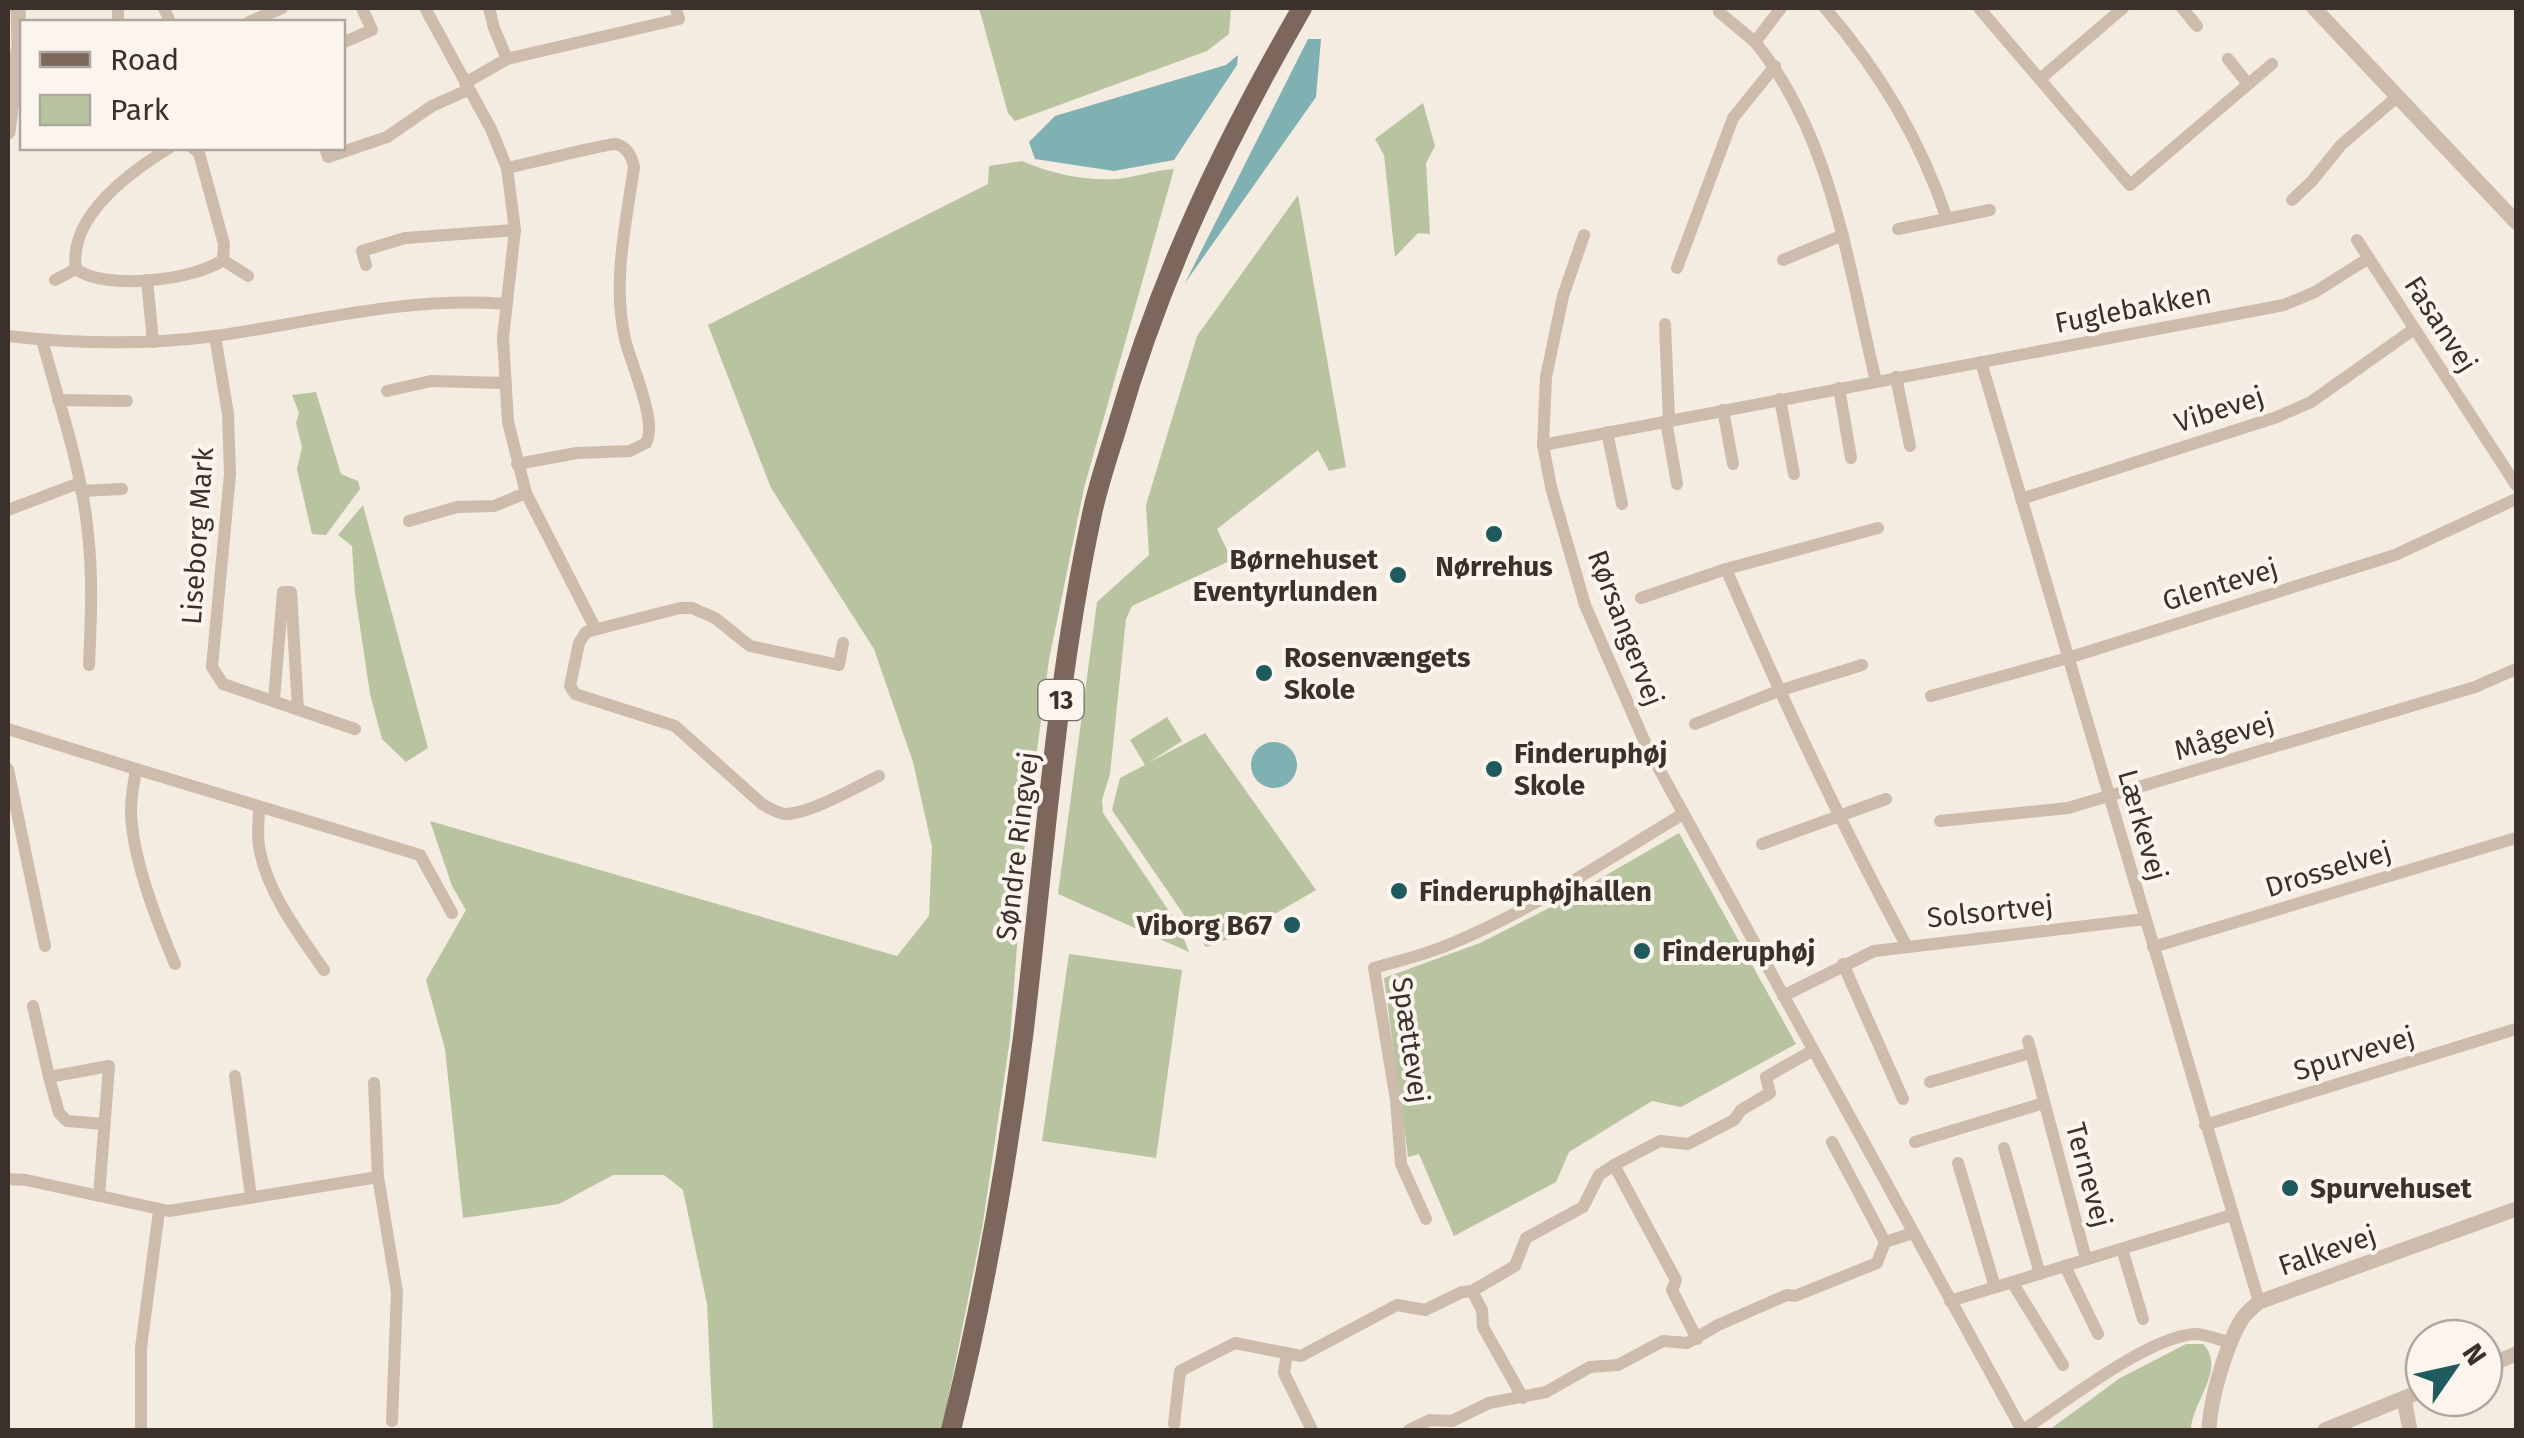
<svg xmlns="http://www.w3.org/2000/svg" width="2524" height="1438" font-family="'Fira Sans',sans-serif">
<rect width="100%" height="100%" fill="#f4ebe1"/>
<g fill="#b8c4a0">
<polygon points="979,8 1231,8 1229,34 1207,51 1015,121 1008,113"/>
<polygon points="1423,103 1435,146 1426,163 1430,234 1418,233 1395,257 1384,155 1375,139"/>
<path d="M1022,161C1052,174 1084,181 1117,179C1137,177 1154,170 1174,169L1084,488L1049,660L1025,840L1010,1039L982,1229L942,1430H713L707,1304L683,1190L664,1175H613L559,1204L463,1218L445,1049L426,980L466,910L452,886L430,821L897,956L929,916L932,847L913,762L874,649L771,488L708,325L988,184L989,166Z"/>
<polygon points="1298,195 1346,467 1329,471 1318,450 1217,529 1232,560 1132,606 1126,619 1110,774 1102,800 1103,813 1179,926 1189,952 1058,894 1097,602 1149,555 1146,505 1197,336"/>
<polygon points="316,392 341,474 358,481 360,489 326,535 312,534 297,469 302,447 296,423 299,413 292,395"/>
<polygon points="363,505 428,748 406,762 382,739 370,694 355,593 352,546 338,535"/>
<polygon points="1167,717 1182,741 1148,763 1205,733 1316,890 1237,936 1206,947 1112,810 1120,778 1145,765 1130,740"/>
<polygon points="1679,833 1796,1044 1681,1107 1652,1101 1569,1152 1556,1182 1454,1236 1419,1154 1408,1157 1384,978 1480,943 1551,907"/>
<polygon points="1069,954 1182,970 1156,1158 1042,1141"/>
<path d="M2186,1344H2203C2227,1369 2192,1401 2191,1430H2049L2120,1378Z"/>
</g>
<g fill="#7fb0b2">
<polygon points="1308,39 1321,39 1316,97 1185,283"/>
<polygon points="1238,55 1237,65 1174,160 1114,171 1035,159 1029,142 1055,116 1226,65"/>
<circle cx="1274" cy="765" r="23"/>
</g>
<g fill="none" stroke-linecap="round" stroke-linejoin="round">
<g stroke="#cdbbac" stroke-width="12">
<polyline points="118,8 118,22"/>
<polyline points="164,8 170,22"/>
<polyline points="425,8 491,129 507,168 515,230 503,338 508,422 526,493 595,628"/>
<polyline points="489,8 494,28 507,59"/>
<path d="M1825,8C1880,72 1920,139 1947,219"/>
<polyline points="1979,8 2130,185 2272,64"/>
<polyline points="2182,8 2197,26"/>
<polyline points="1719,12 1755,42 1781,8"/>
<polyline points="249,22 282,8"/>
<path d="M1755,42C1832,136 1848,266 1876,381"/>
<polyline points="342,43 372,30 362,8"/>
<polyline points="2228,59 2248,84"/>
<polyline points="2040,79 2123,8"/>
<polyline points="465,83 507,59 679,19 676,9"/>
<path d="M169,148C130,172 68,216 76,269C104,291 195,280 223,260L224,244L199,153L193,148"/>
<polyline points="325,148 328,157 387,137 432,106 468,90"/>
<path d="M507,168C522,165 609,143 616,144C627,147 632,157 634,167C626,223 612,283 625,339C631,365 658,422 646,443L630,451L577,453L517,464"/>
<polyline points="2292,200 2312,181 2341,145 2397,97"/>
<polyline points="1898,229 1990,210"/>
<polyline points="1584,235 1563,296 1546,377 1543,445 1551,487 1585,605 1647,747 2022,1430"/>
<polyline points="2357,240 2516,485"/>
<polyline points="223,260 248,276"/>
<polyline points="1783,260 1843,235"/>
<polyline points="366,265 362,251 405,238 515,230"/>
<polyline points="1677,268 1733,118 1775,66"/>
<polyline points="55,280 76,269"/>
<polyline points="147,280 153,342"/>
<polyline points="1665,324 1669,421"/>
<path d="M8,336C77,344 146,345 215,336C313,322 406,296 506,304"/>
<polyline points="215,336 228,414 230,474 212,667 223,684 355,729"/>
<path d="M42,340C59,403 82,469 88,534C93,578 91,621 89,665"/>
<polyline points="1981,362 2259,1302"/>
<polyline points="1896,377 1910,446"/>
<polyline points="1839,388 1851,458"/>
<polyline points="387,391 431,381 504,383"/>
<polyline points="1780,399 1794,474"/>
<polyline points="58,400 127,401"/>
<polyline points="1723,410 1733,464"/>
<polyline points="1666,421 1677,484"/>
<polyline points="1607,432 1622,504"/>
<polyline points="1543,445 2284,305 2315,292 2369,258"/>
<polyline points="81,491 122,489"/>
<polyline points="2021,499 2277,417 2311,402 2414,329"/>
<polyline points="8,510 79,483"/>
<polyline points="409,521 457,507 494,506 526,493"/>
<path d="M1726,569C1781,697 1840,822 1906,945"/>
<polyline points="1641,598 1726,569 1878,528"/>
<path d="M843,643L839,665L750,646L715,618L692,608H680L586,632L579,643L570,686L575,694L675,726L762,804C769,808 777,813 785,814C810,814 856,787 879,776"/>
<polyline points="1931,696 2068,658 2395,555 2516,499"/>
<polyline points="274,699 283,592 291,592 298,709"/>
<polyline points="1695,724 1778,691 1862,665"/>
<path d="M8,729L136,769C134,782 131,796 131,809C131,854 157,922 175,964"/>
<polyline points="8,769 45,946"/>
<polyline points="136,769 420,855 452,913"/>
<path d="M259,807C259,819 257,833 259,846C266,891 299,934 324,970"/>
<polyline points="1940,821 2068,808 2475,687 2516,669"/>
<polyline points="1762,844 1886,799"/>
<polyline points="2153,947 2516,838"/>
<polyline points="1843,964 1903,1099"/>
<polyline points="1783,996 1874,951 2145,919"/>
<polyline points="33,1006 49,1077"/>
<polyline points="2028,1041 2086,1259"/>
<polyline points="235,1076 251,1197"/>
<polyline points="1930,1082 2030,1053"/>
<polyline points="374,1083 378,1177 397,1292 392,1421"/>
<polyline points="2205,1125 2516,1029"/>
<polyline points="1915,1142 2044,1103"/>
<polyline points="2004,1148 2040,1274"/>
<polyline points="1958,1163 1995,1287"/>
<polyline points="1614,1165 1676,1280 1672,1290 1697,1339"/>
<polyline points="8,1179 26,1180 169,1211 378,1177"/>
<polyline points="99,1196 109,1066 49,1077 59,1113 67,1121 105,1124"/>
<path d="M1426,1219L1401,1164L1396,1100L1374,968C1398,961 1424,955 1448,945C1531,911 1606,860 1683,814"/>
<polyline points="1885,1242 1913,1233"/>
<polyline points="2122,1249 2143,1319"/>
<polyline points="2065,1266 2098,1334"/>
<polyline points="2012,1282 2063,1365"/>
<polyline points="1472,1291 1482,1310 1483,1327 1523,1398"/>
<polyline points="1950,1301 2232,1215"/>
<polyline points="1287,1353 1284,1373 1312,1430"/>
<polyline points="1174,1424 1180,1371 1235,1343 1301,1356 1397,1305 1425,1310 1462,1292 1472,1291 1515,1266 1526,1238 1583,1207 1599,1175 1614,1165 1660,1141 1688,1144 1734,1120 1741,1110 1770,1093 1766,1077 1812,1051"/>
<polyline points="141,1430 141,1348 159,1211"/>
<polyline points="1409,1430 1430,1420 1452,1421 1489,1403 1546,1392 1590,1367 1618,1365 1663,1341 1687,1343 1718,1325 1787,1295 1795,1296 1877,1263 1885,1242 1832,1142"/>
<path d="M2023,1430C2064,1403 2146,1338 2194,1334C2206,1334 2220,1340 2232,1343"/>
</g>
<g stroke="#cdbbac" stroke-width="15">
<polyline points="2314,8 2516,222"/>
<polyline points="8,132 19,45 18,8"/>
<polyline points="2484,1367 2516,1354"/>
<polyline points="2404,1398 2410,1430"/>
<path d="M2209,1430C2210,1400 2226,1345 2242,1319C2246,1313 2253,1307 2259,1302L2516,1209"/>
<polyline points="2325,1430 2424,1390"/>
</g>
<path stroke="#7d675c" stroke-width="20" d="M951,1430C983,1301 1006,1170 1023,1037C1044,863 1055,686 1092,514C1098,485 1108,456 1117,427C1161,274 1223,145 1302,8"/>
</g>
<g fill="#1f5a5e" stroke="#fbf5ee" stroke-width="4">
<circle cx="1494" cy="534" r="10"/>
<circle cx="1398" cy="575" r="10"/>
<circle cx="1264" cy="673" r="10"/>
<circle cx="1494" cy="769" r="10"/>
<circle cx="1399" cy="891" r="10"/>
<circle cx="1292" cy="925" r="10"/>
<circle cx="1642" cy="951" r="10"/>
<circle cx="2290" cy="1188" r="10"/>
</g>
<g text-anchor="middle" stroke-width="8" stroke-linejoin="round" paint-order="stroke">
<rect fill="#fbf5ee" stroke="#756b66" stroke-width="2.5" x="1038.5" y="680" width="45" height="40" rx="8"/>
<g font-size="25" font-weight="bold" fill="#3b302b">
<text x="1061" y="709">13</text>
</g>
<g font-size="28" fill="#3b302b" stroke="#fbf5ee">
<text transform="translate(2133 308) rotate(-11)" y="10">Fuglebakken</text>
<text transform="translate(2441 324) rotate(57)" y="10">Fasanvej</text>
<text transform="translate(2219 409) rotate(-18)" y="10">Vibevej</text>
<text transform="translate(197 536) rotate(-86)" y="10">Liseborg Mark</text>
<text transform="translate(2220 584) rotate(-17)" y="10">Glentevej</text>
<text transform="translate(1626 628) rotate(69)" y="10">Rørsangervej</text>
<text transform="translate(2224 736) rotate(-17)" y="10">Mågevej</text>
<text transform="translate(2143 825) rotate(74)" y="10">Lærkevej</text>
<text transform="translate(1017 846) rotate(-83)" y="10">Søndre Ringvej</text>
<text transform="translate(2328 869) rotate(-17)" y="10">Drosselvej</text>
<text transform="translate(1990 911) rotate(-6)" y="10">Solsortvej</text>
<text transform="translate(1411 1040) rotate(82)" y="10">Spættevej</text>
<text transform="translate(2354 1053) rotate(-17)" y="10">Spurvevej</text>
<text transform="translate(2089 1175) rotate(75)" y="10">Ternevej</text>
<text transform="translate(2327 1250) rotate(-19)" y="10">Falkevej</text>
</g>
<g font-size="28" font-weight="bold" fill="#3b302b" stroke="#fbf5ee" text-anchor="start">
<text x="1378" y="569" text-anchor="end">Børnehuset<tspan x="1378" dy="32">Eventyrlunden</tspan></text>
<text x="1494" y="576" text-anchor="middle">Nørrehus</text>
<text x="1284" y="667">Rosenvængets<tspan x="1284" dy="32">Skole</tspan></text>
<text x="1514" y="763">Finderuphøj<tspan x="1514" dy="32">Skole</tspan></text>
<text x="1419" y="901">Finderuphøjhallen</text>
<text x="1272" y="935" text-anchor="end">Viborg B67</text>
<text x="1662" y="961">Finderuphøj</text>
<text x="2310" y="1198">Spurvehuset</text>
</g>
</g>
<rect width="2524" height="1438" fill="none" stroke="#3b302b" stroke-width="20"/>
<rect x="20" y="20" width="325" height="130" fill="#fbf5ee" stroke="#aea6a0" stroke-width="2.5"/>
<rect x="40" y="52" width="50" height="15" fill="#7d675c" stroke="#aea6a0" stroke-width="2.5"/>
<text x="110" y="70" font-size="30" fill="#3b302b">Road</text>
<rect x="40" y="95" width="50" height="30" fill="#b8c4a0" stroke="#aea6a0" stroke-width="2.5"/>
<text x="110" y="120" font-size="30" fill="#3b302b">Park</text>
<g transform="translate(2454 1368) rotate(56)"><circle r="48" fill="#fbf5ee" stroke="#aea6a0" stroke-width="2.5"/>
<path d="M0-8L18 38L0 25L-18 38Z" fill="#1f5a5e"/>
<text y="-15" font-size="28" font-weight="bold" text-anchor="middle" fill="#3b302b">N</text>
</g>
</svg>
